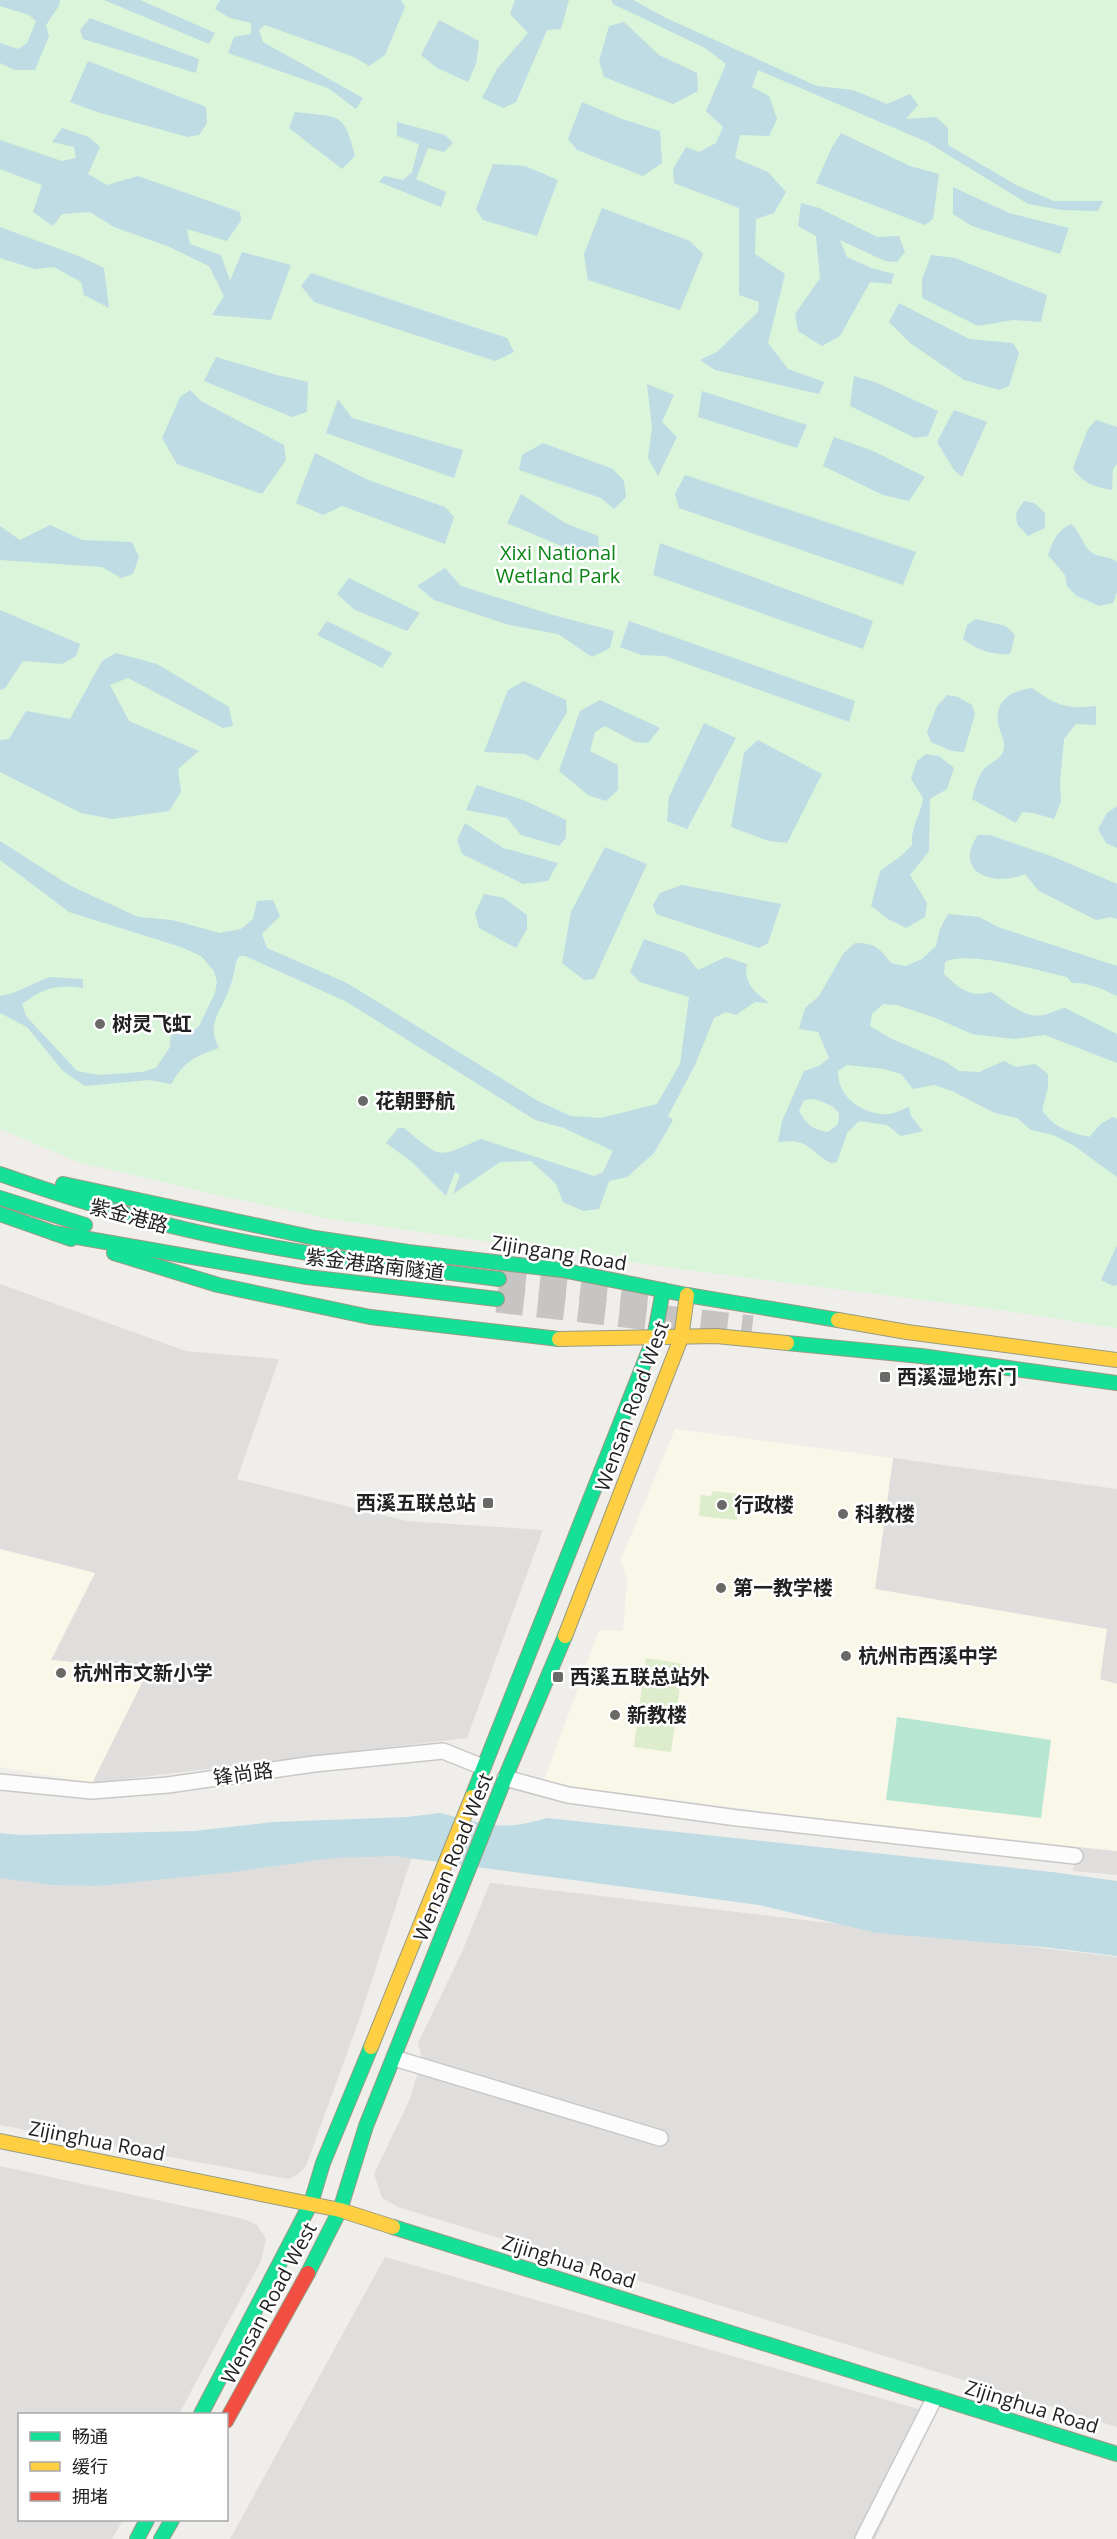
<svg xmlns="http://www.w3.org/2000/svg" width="1117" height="2539" font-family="'Open Sans','Noto Sans SC',sans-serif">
<rect width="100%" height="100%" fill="#f0eeeb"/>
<g fill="#dfdedc">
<polygon points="0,1284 186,1351 279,1359 237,1479 407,1521 543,1530 467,1738 92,1783 142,1681 102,1665 51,1660 95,1573 0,1549"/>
<polygon points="893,1458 1117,1489 1117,1684 1100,1680 1106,1629 875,1589"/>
<polygon points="0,1847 415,1847 358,2023 306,2166 297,2175 288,2179 0,2125"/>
<polygon points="1076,1847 1117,1851 1117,1875 1073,1871"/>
<polygon points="490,1883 1117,1957 1117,2427 398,2207 382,2198 374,2174 410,2099 422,2058 418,2043 462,1952"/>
<polygon points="0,2166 244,2219 257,2225 266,2239 261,2261 179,2414 20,2414 20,2520 123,2520 112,2539 0,2539"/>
<polygon points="385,2257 936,2414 875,2539 230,2539"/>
</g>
<g fill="#f8f7e8">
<polygon points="675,1429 893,1458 875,1589 1107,1629 1100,1679 1117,1684 1117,1851 810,1817 581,1788 544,1781 599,1630 623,1631 627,1580 621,1559"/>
<polygon points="0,1549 95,1573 51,1660 102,1665 143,1681 92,1783 0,1767"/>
</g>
<g fill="#ddeccb">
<polygon points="712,1491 740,1494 737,1520 699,1516 701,1495 711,1496"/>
<polygon points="646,1658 683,1664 671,1752 634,1747"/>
</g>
<polygon fill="#daf5da" points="0,0 1117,0 1117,1328 994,1309 680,1269 331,1219 221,1196 78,1162 0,1129"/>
<polygon fill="#b7e6d2" points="897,1717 1051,1740 1041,1818 886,1800"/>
<g fill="#bfdbe3" fill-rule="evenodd">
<polygon points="0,0 60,0 59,6 46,25 49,36 35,70 15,70 0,63 0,43 18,49 27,43 36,21 29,15 0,6"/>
<polygon points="104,0 140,0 215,33 209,44"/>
<polygon points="220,0 401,0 405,7 385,55 369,66 354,57 265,25 259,30 263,42 363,98 356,109 328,88 228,53 234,37 251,34 251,23 230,18 215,9"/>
<polygon points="515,0 569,0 561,29 547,30 516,102 503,108 482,98 497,69 528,33 510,14"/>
<polygon points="611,0 633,0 666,18 817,86 853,90 887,104 910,94 918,105 906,119 936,117 948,128 948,145 1018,186 1054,201 1103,201 1098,211 1062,210 1028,204 927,142 758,70 752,87 769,96 777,119 769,136 740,135 735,158 768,172 786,192 774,213 756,219 755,254 785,274 768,343 788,369 824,382 819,394 715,370 700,360 717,352 758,312 759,302 739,295 739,208 674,183 673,169 686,147 699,152 716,143 723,127 706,111 726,64 705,48 613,4"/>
<polygon points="90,18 199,59 196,73 83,39 80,30"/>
<polygon points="439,20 479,41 476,64 468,82 437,68 421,55"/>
<polygon points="624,22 659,55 697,73 698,91 673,104 604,77 599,61 609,26"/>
<polygon points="88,61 206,107 207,123 199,135 188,137 97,112 70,102"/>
<polygon points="582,102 622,119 660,131 662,163 643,176 577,150 568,139"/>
<path d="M295,112C339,118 344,110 355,156L342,169L289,128Z"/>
<polygon points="397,122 445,135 453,143 444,152 428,148 416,179 446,192 441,207 379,182 384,176 403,180 412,172 419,144 397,136"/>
<polygon points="62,128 89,137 100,147 88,174 107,185 138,176 240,212 241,220 227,241 187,229 190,244 221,255 230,281 242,252 291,265 271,320 212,315 224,296 209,266 167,246 114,227 90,212 62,214 53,226 33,212 42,185 0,169 0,140 62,161 76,158 74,147 52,142"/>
<polygon points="841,133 910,166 939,174 933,219 925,225 816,183 832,147"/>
<polygon points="493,164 525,166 558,180 537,236 483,220 476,209"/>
<polygon points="953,187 1009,213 1069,228 1060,254 972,226 953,214"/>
<polygon points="801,203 819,208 877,237 899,236 905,252 897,262 885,261 840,240 847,257 871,268 894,274 891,284 870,282 840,336 822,346 798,331 795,314 820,278 816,236 798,226"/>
<polygon points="602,208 690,241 703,254 680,310 588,280 584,254"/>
<polygon points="0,227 81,257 104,268 109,308 84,295 81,282 54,267 35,269 0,258"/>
<polygon points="931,255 955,258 1047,295 1041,322 1013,320 978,326 922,298 922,280"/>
<polygon points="311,273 507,338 514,352 495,361 314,302 301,286"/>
<polygon points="899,303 969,339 1013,343 1019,353 1009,386 1000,390 964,380 910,343 889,322"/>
<polygon points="216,357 277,375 308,382 307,412 292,417 204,381"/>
<polygon points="854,376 875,382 938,411 928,436 915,438 850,406"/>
<polygon points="647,384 674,395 662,422 677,437 658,476 648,458 652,427"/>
<polygon points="190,390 201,401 284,445 286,460 262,494 177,464 162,438 180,397"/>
<polygon points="702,391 807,425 797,448 698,417"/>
<polygon points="338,399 352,418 463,450 454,478 326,433"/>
<polygon points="954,410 987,422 962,477 954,470 937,442"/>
<path d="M1096,420L1117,427V464L1113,469L1112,490C1095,487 1082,483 1073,468L1088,429Z"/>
<polygon points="834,437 873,451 925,477 909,501 883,495 823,466"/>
<polygon points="543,443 613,469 624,481 626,497 614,509 601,498 519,470 522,455"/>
<polygon points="315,453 368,480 445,507 454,517 445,544 342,506 323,515 296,503"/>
<polygon points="685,475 916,552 903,585 679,508 675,494"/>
<polygon points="521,494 565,523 598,536 599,551 592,559 507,523"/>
<polygon points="1024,501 1034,503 1045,513 1045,528 1028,536 1017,524 1016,513"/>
<path d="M1071,524C1082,533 1082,547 1094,554C1102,558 1110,556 1117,562V592L1113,603L1099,606L1077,596L1067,586L1065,575L1048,555C1053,540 1057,531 1071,524Z"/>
<polygon points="50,525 83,540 132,542 139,557 133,574 121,578 102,567 0,560 0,526 20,540"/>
<polygon points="660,543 873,621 863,649 653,575"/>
<polygon points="445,568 461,586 553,615 614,631 610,648 592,657 558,634 509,625 434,600 417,586"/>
<polygon points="349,578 420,613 407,631 355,610 337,594"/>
<polygon points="0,610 80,644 76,656 62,664 23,661 5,688 0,690"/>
<path d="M976,619L1006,626L1015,635L1010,654C993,655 976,650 963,639L967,625Z"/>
<polygon points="327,621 392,653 382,668 317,635"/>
<polygon points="629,621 855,701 849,722 665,656 641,655 620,647"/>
<polygon points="116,653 157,664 229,707 233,726 223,728 128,678 110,685 129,721 199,751 178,769 181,792 169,811 112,819 81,813 0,772 0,740 9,739 26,711 70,719 102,661"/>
<polygon points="524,681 566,700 567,712 538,761 525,754 484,752 508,690"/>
<path d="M1032,688C1057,706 1066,709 1096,706V725L1076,724L1064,739L1060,782L1061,801L1054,819L1033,813L1022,812L1016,823L972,799C975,787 978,774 987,766C992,762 999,759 1002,754C1008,743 1000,734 998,723C995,699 1012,691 1032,688Z"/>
<polygon points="947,695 958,697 972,705 975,714 964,752 952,751 931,742 927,732 937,706"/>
<polygon points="600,700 660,728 648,743 635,742 605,726 595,732 590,751 618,765 618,790 606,801 588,795 559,771 580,711"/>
<polygon points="704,723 736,738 687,829 667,821 669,797"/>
<polygon points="758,740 822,774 787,843 769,841 731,827 744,753"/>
<path d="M926,754L939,756L954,768L947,789L930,799L929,851L910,875L927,903L925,917L906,928L888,919L871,906L880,871L901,856L912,845C911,825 920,818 923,798L911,779L917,761Z"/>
<polygon points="477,785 526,801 566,820 566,838 559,846 521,835 507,818 466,810"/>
<polygon points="1117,806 1117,848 1106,843 1098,829 1107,813"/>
<polygon points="465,823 503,848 558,863 548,881 523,884 462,854 457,840"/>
<path d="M978,835H990L1054,857L1117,884V919L1111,917L1096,920L1039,891L1025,874C994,887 952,873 978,835Z"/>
<path d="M0,841L69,885L138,917L172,920L220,933L241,929L253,919L257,901L273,900L280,916L262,934L267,948L347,983L538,1101L571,1116L601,1118L657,1104L680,1064L689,997L640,982L630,972L644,939L684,953L698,970L726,957L747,964C743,984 755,992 769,1003L755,1002L736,1015L726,1012L714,1018L695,1065L668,1116L673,1120L654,1153L627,1177L609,1181L599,1209L583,1211L563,1202L556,1184L531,1161L500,1162L453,1194L460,1175L455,1172L446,1196L412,1162L386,1143L398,1128H404C443,1160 436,1158 481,1139L594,1176L603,1172L613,1151L564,1128L535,1120L347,1002L245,956H239L236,962C234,974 231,987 225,999C216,1017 208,1028 219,1048C193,1057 185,1061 171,1084L149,1080L85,1086L63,1071L27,1027L0,1013V996L13,993L49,977L83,979V988C58,984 43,988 22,1004L26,1016L77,1071L99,1075L142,1072L156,1068L170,1047L171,1030L191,1033L199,1026L215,993L217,982L214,971L201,956L181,947L69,912L0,860Z"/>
<polygon points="605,847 647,864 594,979 584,980 562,963 571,912"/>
<polygon points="682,885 781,904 768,943 759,948 656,914 653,905 660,893"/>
<polygon points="484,894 504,898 527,915 527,929 516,948 479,928 475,913"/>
<path d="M948,914L979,917L998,927L1117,966V996C1102,989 1089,982 1072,983L1067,977C1040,971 968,950 945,962L944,974C959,988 969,998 991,992C1005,1001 1025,1019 1043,1015C1051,1014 1057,1009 1065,1008L1117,1034V1063L1045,1035L1014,1039L972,1034L936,1018L897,1005L883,1004L872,1014L870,1026L890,1038L946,1062L959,1071L979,1072L1004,1061L1016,1067L1035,1064L1048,1074V1088L1042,1110C1054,1128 1069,1132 1089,1137L1101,1124L1112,1117L1117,1119V1177L1073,1145L1053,1135L1031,1130L1017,1118L995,1113L952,1091L934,1085L913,1089L901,1074L884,1069L847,1065L838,1071C837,1098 865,1116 890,1114C896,1113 903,1109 909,1107L911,1116L923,1131L901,1136L887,1125L859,1121L847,1133L837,1162L831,1163C819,1158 811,1145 798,1142C792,1140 784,1142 778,1142L782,1121L804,1071L819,1066L829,1058L818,1032L799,1029L805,1008L819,996L843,954L855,943C874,943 879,947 891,963L906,966L922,959L936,946L940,929ZM815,1099L832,1106L839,1113L838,1124L828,1132C813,1130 806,1124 799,1111L804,1100Z"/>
<polygon points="1117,1245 1117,1285 1113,1286 1101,1280"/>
<path d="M440,1813C485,1824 501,1832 547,1818L1052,1872L1117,1881V1956L1043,1947L877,1933L759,1905L394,1856L333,1858L233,1872L97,1886L53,1885L0,1878V1833L21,1835L194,1831L273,1822L407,1817Z"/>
</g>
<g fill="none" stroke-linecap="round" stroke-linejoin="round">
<g stroke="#c7c5c3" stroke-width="27" stroke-dasharray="27 14" stroke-linecap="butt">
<polyline points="499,1279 650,1296"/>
<polyline points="497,1299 752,1329"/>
</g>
<g stroke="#c9c8c7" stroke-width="18">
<g id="street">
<polyline points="505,1778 568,1795 737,1818 1075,1856"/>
<polyline points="0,1782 92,1791 168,1785 314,1764 443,1751 483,1767"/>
<polyline points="394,2058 660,2138"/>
<polyline points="863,2539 935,2397"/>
</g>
</g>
<g stroke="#999a82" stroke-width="16">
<g id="fast">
<path d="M0,1174C60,1195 121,1214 184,1229C287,1253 393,1266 499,1279"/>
<polyline points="63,1184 315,1238 408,1252 562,1270 687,1295 838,1320"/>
<polyline points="0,1198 85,1225"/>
<polyline points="0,1214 71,1239"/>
<polyline points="54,1233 307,1277 497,1299"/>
<polyline points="114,1253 218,1285 370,1317 559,1339"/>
<polyline points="787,1343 921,1356 1117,1383"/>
<polyline points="472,1797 654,1338 663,1290"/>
<polyline points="393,2227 1117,2454"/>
<polyline points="308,2273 340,2210 366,2126 505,1778 565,1636"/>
<polyline points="201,2414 311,2203 323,2163 371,2047"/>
<polyline points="137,2539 147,2520"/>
<polyline points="161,2539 172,2520"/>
</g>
</g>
<g stroke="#999a82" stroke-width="16">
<g id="slow">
<polyline points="838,1320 907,1332 1117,1360"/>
<polyline points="559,1339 716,1336 787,1343"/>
<polyline points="565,1636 681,1338 687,1295"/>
<polyline points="371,2047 472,1797"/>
<polyline points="0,2141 340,2210 393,2227"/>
</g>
</g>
<g stroke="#999a82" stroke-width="16">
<polyline id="jam" points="226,2421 308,2273"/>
</g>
<use href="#street" stroke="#fdfcfc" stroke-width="15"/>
<use href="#fast" stroke="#16e098" stroke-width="14"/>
<use href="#slow" stroke="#ffcf43" stroke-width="14"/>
<use href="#jam" stroke="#f24e42" stroke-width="14"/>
</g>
<g fill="#6a6968" stroke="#fff" stroke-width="2">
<circle cx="100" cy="1024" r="6"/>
<circle cx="363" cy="1101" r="6"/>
<rect x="879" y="1371" width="12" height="12" rx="3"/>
<rect x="482" y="1497" width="12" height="12" rx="3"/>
<circle cx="722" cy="1505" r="6"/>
<circle cx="843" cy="1514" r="6"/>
<circle cx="721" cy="1588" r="6"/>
<circle cx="846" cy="1656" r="6"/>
<circle cx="61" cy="1673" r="6"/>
<rect x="552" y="1671" width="12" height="12" rx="3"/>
<circle cx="615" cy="1715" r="6"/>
</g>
<g text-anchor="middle" stroke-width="5" stroke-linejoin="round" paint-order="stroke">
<g font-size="20" fill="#0c8416" stroke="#fff">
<text x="558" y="560">Xixi National<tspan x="558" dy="23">Wetland Park</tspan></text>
</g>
<g font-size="20" font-weight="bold" fill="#222" stroke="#fff" text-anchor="start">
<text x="112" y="1031">树灵飞虹</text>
<text x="375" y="1108">花朝野航</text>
<text x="897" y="1384">西溪湿地东门</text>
<text x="476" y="1510" text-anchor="end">西溪五联总站</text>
<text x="734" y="1512">行政楼</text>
<text x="855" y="1521">科教楼</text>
<text x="733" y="1595">第一教学楼</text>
<text x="858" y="1663">杭州市西溪中学</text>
<text x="73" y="1680">杭州市文新小学</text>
<text x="570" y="1684">西溪五联总站外</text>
<text x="627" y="1722">新教楼</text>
</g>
<g font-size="20" fill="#222" stroke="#fff">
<text transform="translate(129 1216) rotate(15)" y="7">紫金港路</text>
<text transform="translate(559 1253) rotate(9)" y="7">Zijingang Road</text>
<text transform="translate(375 1265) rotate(7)" y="7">紫金港路南隧道</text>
<text transform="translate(632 1406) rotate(-70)" y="7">Wensan Road West</text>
<text transform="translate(243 1774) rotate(-8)" y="7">锋尚路</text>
<text transform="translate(453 1857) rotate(-68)" y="7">Wensan Road West</text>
<text transform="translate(97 2141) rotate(11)" y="7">Zijinghua Road</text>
<text transform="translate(569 2262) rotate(17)" y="7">Zijinghua Road</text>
<text transform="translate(269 2303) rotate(-62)" y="7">Wensan Road West</text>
<text transform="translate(1032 2407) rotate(17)" y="7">Zijinghua Road</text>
</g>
</g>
<rect x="18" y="2413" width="210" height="108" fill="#ffffff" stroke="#a7a7a7" stroke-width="1.5"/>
<rect x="30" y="2432" width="30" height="9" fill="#16e098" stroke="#a7a7a7" stroke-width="1.5"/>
<text x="72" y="2443" font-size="18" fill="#222222">畅通</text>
<rect x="30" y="2462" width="30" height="9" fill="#ffcf43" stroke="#a7a7a7" stroke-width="1.5"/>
<text x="72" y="2473" font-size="18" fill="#222222">缓行</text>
<rect x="30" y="2492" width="30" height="9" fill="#f24e42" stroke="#a7a7a7" stroke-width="1.5"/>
<text x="72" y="2503" font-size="18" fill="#222222">拥堵</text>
</svg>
